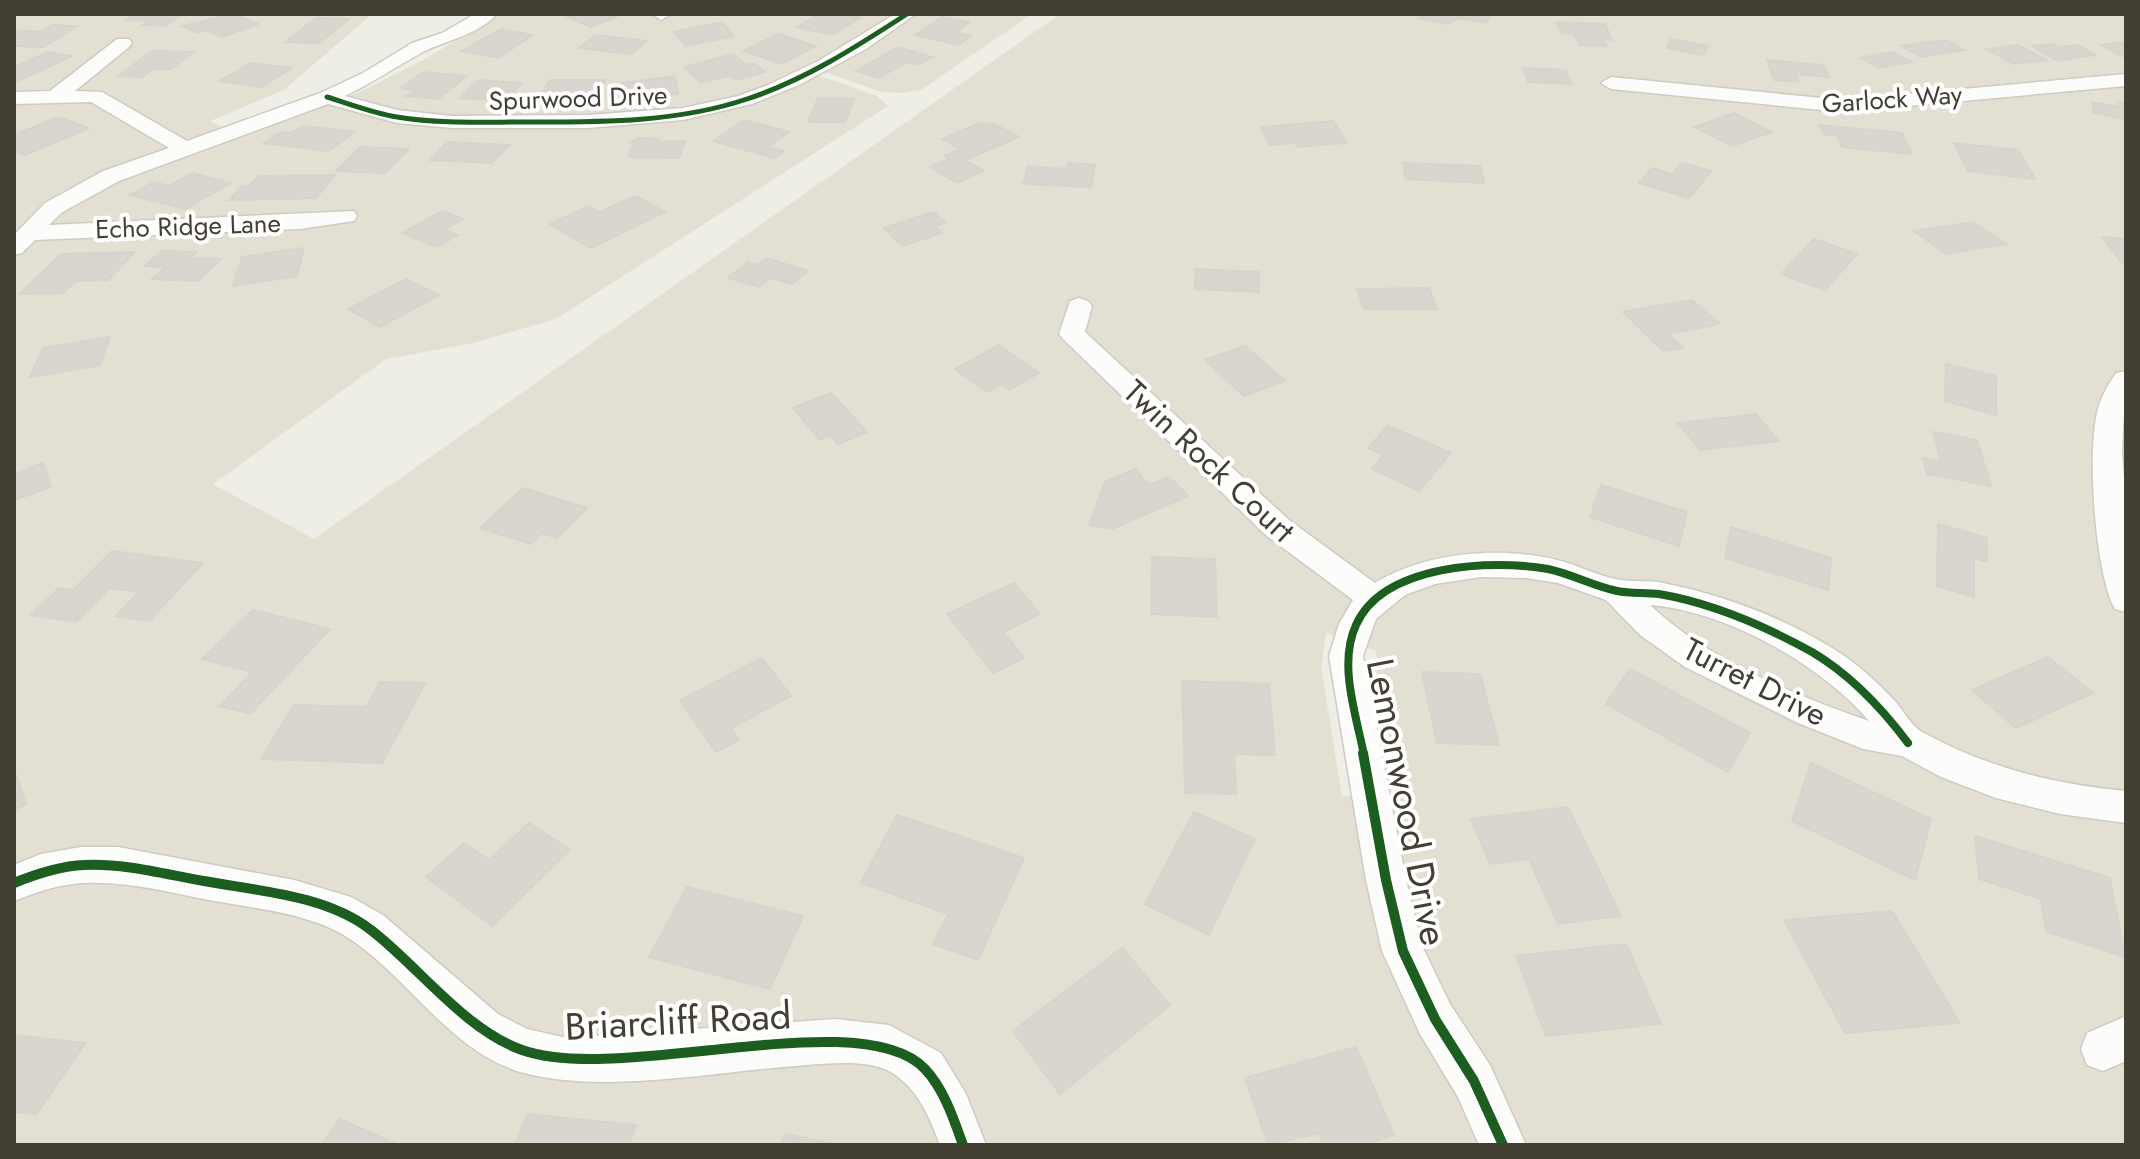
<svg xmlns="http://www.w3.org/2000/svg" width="2140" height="1159" font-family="Jost,sans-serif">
<rect width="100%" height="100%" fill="#eeede6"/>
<path fill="#e3e0d3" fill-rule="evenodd" d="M14,14H372L284,90L210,121L240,137L358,93L421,61L502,14H1032L921,90L904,93L881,92L825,72L817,75L877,96L888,106L556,319L469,344L386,359L213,484L314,539L1060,14H2126V1145H14ZM1326,633L1376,651L1377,680L1403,796H1342L1321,667Z"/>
<g fill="#d8d6cf" stroke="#d6d4cc" stroke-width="2">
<polygon points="135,14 182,14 166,26 143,25 150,21 126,20"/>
<polygon points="233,14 258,24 222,37 206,30 197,33 182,26"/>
<polygon points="572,14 608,14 616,17 590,27 566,16"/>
<polygon points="818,14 844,14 860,18 832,35 797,27"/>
<polygon points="1422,14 1492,14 1486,23 1460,18 1447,24 1418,18"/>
<polygon points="942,17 969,22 956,33 971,36 959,45 915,35"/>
<polygon points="316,18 349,19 319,43 285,42"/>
<polygon points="722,22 734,36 686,46 674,32"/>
<polygon points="1556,22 1605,24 1612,40 1603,39 1606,46 1579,45 1574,34 1561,33"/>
<polygon points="52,25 78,26 43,47 14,46 14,30 41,32"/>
<polygon points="501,29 533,35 498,58 462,51"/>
<polygon points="778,34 816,46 782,64 743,51"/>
<polygon points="596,35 647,41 631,54 579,48"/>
<polygon points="1671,39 1708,46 1704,55 1667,48"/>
<polygon points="1945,40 1965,50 1921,57 1901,46"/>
<polygon points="2126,42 2124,57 2101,45"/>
<polygon points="2054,44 2059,47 2078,45 2095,55 2058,61 2032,46"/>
<polygon points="2018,45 2046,60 2014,64 1986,49"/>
<polygon points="898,47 932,57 918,65 907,62 879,78 856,71"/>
<polygon points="152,51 194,52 171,69 153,69 142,77 118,76"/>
<polygon points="48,52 72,56 14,83 14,67"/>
<polygon points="1892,52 1911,62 1879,68 1860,58"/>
<polygon points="733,54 746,65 754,63 765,72 736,80 731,75 701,83 684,67"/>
<polygon points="1767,60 1824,65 1829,77 1796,74 1799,82 1774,80"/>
<polygon points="251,63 292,68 262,87 220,81"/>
<polygon points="1523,68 1566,70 1571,84 1528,82"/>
<polygon points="423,72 467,76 438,99 406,96 415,90 401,88"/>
<polygon points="675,76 678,94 623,98 621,83"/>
<polygon points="478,80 522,83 505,100 460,98"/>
<polygon points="550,80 605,80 592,102 569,102 572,97 539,98"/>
<polygon points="818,98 854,99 845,122 808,122"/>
<polygon points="2092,102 2118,107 2117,102 2126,103 2125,119 2094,113"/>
<polygon points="1734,113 1772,132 1732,146 1694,127"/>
<polygon points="58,117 89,128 25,155 14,151 14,135"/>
<polygon points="744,120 789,132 767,147 784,151 775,158 713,141"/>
<polygon points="1333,121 1347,143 1298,147 1296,143 1270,145 1260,127"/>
<polygon points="979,123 994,124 1019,137 965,160 984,171 957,183 930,167 949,159 945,156 960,149 942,139"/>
<polygon points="1820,125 1902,133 1912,154 1842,147 1838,136 1824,134"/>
<polygon points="303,126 355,132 328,151 264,143 281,132 292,133"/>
<polygon points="638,138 659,139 658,142 685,141 679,158 628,157 633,144 630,143"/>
<polygon points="447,142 509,145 492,163 430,160"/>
<polygon points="1954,143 2018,150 2035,179 1968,171"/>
<polygon points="361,147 409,149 385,173 336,171"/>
<polygon points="1068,163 1095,165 1091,187 1023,184 1028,166 1067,169"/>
<polygon points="1403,163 1480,166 1484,183 1406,179"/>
<polygon points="1682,163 1711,171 1689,198 1639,183 1652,168 1672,174"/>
<polygon points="192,173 231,183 185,209 130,195 154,182 169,186"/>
<polygon points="335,175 316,198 229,200 241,187 249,186 259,176"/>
<polygon points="635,196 665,212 591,248 550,224 588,206 600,212"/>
<polygon points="442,211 463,219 444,230 458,235 437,247 402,233"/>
<polygon points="934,212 946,223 935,226 942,233 902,246 884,228"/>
<polygon points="1973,222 2006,244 1946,254 1914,231"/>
<polygon points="2102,237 2126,239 2126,263 2121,262"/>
<polygon points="1814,239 1857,254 1825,290 1781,274"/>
<polygon points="304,248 297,276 233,286 242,257"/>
<polygon points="162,251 197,252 191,258 221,259 198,281 152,279 166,267 145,266"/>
<polygon points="135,252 108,280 75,281 63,293 20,294 61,254"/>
<polygon points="766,258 808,271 792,284 770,278 759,287 728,278 748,262 758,265"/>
<polygon points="1196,269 1259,272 1259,292 1195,289"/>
<polygon points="406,279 439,295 380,327 348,309"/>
<polygon points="1429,288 1437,309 1364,309 1357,289"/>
<polygon points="1692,300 1720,324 1668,334 1683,348 1663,351 1623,312"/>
<polygon points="110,337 100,365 30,377 43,348"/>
<polygon points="999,345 1039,373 1009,390 1001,384 987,392 955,369"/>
<polygon points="1245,346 1285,381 1244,396 1205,360"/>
<polygon points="1946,364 1996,376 1996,415 1945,401"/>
<polygon points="831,393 867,432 838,444 830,435 820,440 793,408"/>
<polygon points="1756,414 1779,441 1700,450 1678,423"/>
<polygon points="1388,426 1451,453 1419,491 1372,469 1384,455 1368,448"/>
<polygon points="1933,432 1977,440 1991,486 1927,474 1923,458 1941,461"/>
<polygon points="43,463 51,487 14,500 14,474"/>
<polygon points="1135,469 1149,485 1169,477 1188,496 1112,529 1089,525 1105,482"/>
<polygon points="1601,485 1687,512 1679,546 1590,517"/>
<polygon points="523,488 587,508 557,538 542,533 531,544 480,528"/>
<polygon points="1938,524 1987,538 1987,562 1974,558 1974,597 1937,586"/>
<polygon points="1731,527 1831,558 1828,590 1725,558"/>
<polygon points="112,551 203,563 149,621 116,616 139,592 110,588 76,622 31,615 59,588 73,590"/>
<polygon points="1152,557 1215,559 1217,617 1151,614"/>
<polygon points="1014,583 1040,614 1003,632 1024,658 993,673 947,614"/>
<polygon points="253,610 330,629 250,714 220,706 252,672 202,659"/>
<polygon points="2048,657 2093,693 2016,728 1972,690"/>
<polygon points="762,658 791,696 731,728 739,740 716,752 680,700"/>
<polygon points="1630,669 1750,733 1728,772 1606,704"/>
<polygon points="1422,672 1480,674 1499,745 1437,743"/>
<polygon points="1182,681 1269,684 1275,755 1234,754 1236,794 1185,793"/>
<polygon points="380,682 425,683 382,763 261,759 294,705 366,707"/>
<polygon points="1811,763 1931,819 1915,880 1792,821"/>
<polygon points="14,769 26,804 14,810"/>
<polygon points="1568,807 1621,916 1558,924 1529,859 1490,864 1471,819"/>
<polygon points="1194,812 1255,839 1209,935 1145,904"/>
<polygon points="897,815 1024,858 978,960 933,944 948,914 861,883"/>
<polygon points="529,823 570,850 492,926 426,877 464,843 489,860"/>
<polygon points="1975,836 2110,878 2125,957 2046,931 2041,899 1979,879"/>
<polygon points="687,887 803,916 770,989 649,957"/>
<polygon points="1892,911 1960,1023 1845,1033 1784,920"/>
<polygon points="1626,944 1661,1024 1546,1036 1516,956"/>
<polygon points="1122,948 1170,1005 1060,1094 1013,1031"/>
<polygon points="14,1035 85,1043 37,1114 14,1112"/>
<polygon points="1356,1047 1394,1135 1361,1145 1323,1145 1319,1133 1268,1145 1245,1078"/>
<polygon points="527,1114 636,1125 629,1145 515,1145"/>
<polygon points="340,1119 398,1145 321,1145"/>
<polygon points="785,1134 840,1145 781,1145"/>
</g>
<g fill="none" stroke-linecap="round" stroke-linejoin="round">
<g stroke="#cccbc4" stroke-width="3">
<g id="street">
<path d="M475,14H497C478,35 447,40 423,52C397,66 372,83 345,96L397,110L452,116L588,115L683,108L738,96L768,85L820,60L895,14H916L866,49L799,85L752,104L683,120L588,128H452L397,123L328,104L119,181L61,213L49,225L354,211L357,216L354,221L300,229L35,240L22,253L14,255V235L45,203L103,171L169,148L91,102L14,104V92L50,91L117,39H129L132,43L129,47L75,91L102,92L187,141L320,93L363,73L412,43L442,33Z"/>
<polygon points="652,14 670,14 670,15 661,20"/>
<polygon points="2126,74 2126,86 1842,112 1611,89 1601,83 1611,77 1842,100"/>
<path d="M1079,298L1088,301L1092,306L1085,332L1289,520L1375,583C1426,552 1500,546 1557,560C1579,565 1599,577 1621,580C1635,582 1649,580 1663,583C1723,595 1785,618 1837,651C1859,665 1878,683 1896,702C1904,712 1913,728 1924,733C1988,768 2054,784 2126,791V823L2060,814L1996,798L1941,777L1902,756L1863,749L1798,723L1685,667L1640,635L1606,600L1558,583L1526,578L1481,577L1435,584L1405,595L1376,619L1363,656L1406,880L1423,948L1450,1004L1490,1065L1526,1145H1479L1458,1097L1420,1034L1382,951L1366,880L1329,656L1339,624L1353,600L1267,536L1063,339L1059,334L1070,301ZM1650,605C1726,611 1820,664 1869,721C1794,695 1710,661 1650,605Z"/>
<path d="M2126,371L2122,451L2126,507V612L2115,609C2095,574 2088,458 2096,418C2099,400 2106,388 2116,373Z"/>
<path d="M81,847H118L294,880L351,897L383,915L498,1014L527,1029L567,1038L835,1019L889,1025L941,1053L966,1094L986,1145H940C929,1115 915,1083 885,1069C858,1058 811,1065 783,1067C703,1074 602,1093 524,1073C453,1054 411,981 353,941C313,913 257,909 209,900C168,892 126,881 84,883C59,884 37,892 14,901V865L41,854Z"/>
<polygon points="2126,1016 2126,1061 2103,1071 2087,1065 2081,1049 2087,1033"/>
</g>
</g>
<use href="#street" fill="#fcfcfb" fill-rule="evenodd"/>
<g stroke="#fff" stroke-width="8">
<path id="cycleway-far2" d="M327,97C350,104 373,113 397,117C439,124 482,122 524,122C598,122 676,123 747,99C805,80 856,47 907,14"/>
</g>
<g stroke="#fff" stroke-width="13">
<path id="cycleway-far1" d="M1364,755C1356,714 1338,664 1356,625C1383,564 1492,559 1548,569C1572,574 1593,586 1617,591C1631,594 1645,592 1659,594C1712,603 1765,626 1812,652C1851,675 1881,707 1908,743"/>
</g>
<g stroke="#fff" stroke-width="15">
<g id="cycleway">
<polyline points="1363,753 1386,880 1403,951 1435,1019 1474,1081 1503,1145"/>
<path d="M14,883C36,874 59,866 84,865C124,863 164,874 204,881C258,891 326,895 371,930C418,966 465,1030 522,1050C620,1085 861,1002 925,1069C944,1089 954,1120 963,1145"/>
</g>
</g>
<use href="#cycleway-far2" stroke="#1b5e20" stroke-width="5"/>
<use href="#cycleway-far1" stroke="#1b5e20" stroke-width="8"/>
<use href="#cycleway" stroke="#1b5e20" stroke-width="10"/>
</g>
<g text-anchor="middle" stroke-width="8" stroke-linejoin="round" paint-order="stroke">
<g font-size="26" fill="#433f33" stroke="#fff">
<text transform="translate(578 98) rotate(-2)" y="9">Spurwood Drive</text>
<text transform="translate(1892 99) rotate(-4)" y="9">Garlock Way</text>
<text transform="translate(188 226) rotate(-2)" y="9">Echo Ridge Lane</text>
</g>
<g font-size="32" fill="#433f33" stroke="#fff">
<text transform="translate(1209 461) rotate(43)" y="11">Twin Rock Court</text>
<text transform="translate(1755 682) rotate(27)" y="11">Turret Drive</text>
</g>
<g font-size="38" fill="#433f33" stroke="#fff">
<text transform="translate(1407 802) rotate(79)" y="13">Lemonwood Drive</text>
<text transform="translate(678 1021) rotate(-3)" y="13">Briarcliff Road</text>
</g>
</g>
<rect width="2140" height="1159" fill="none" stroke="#433f33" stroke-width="32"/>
</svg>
